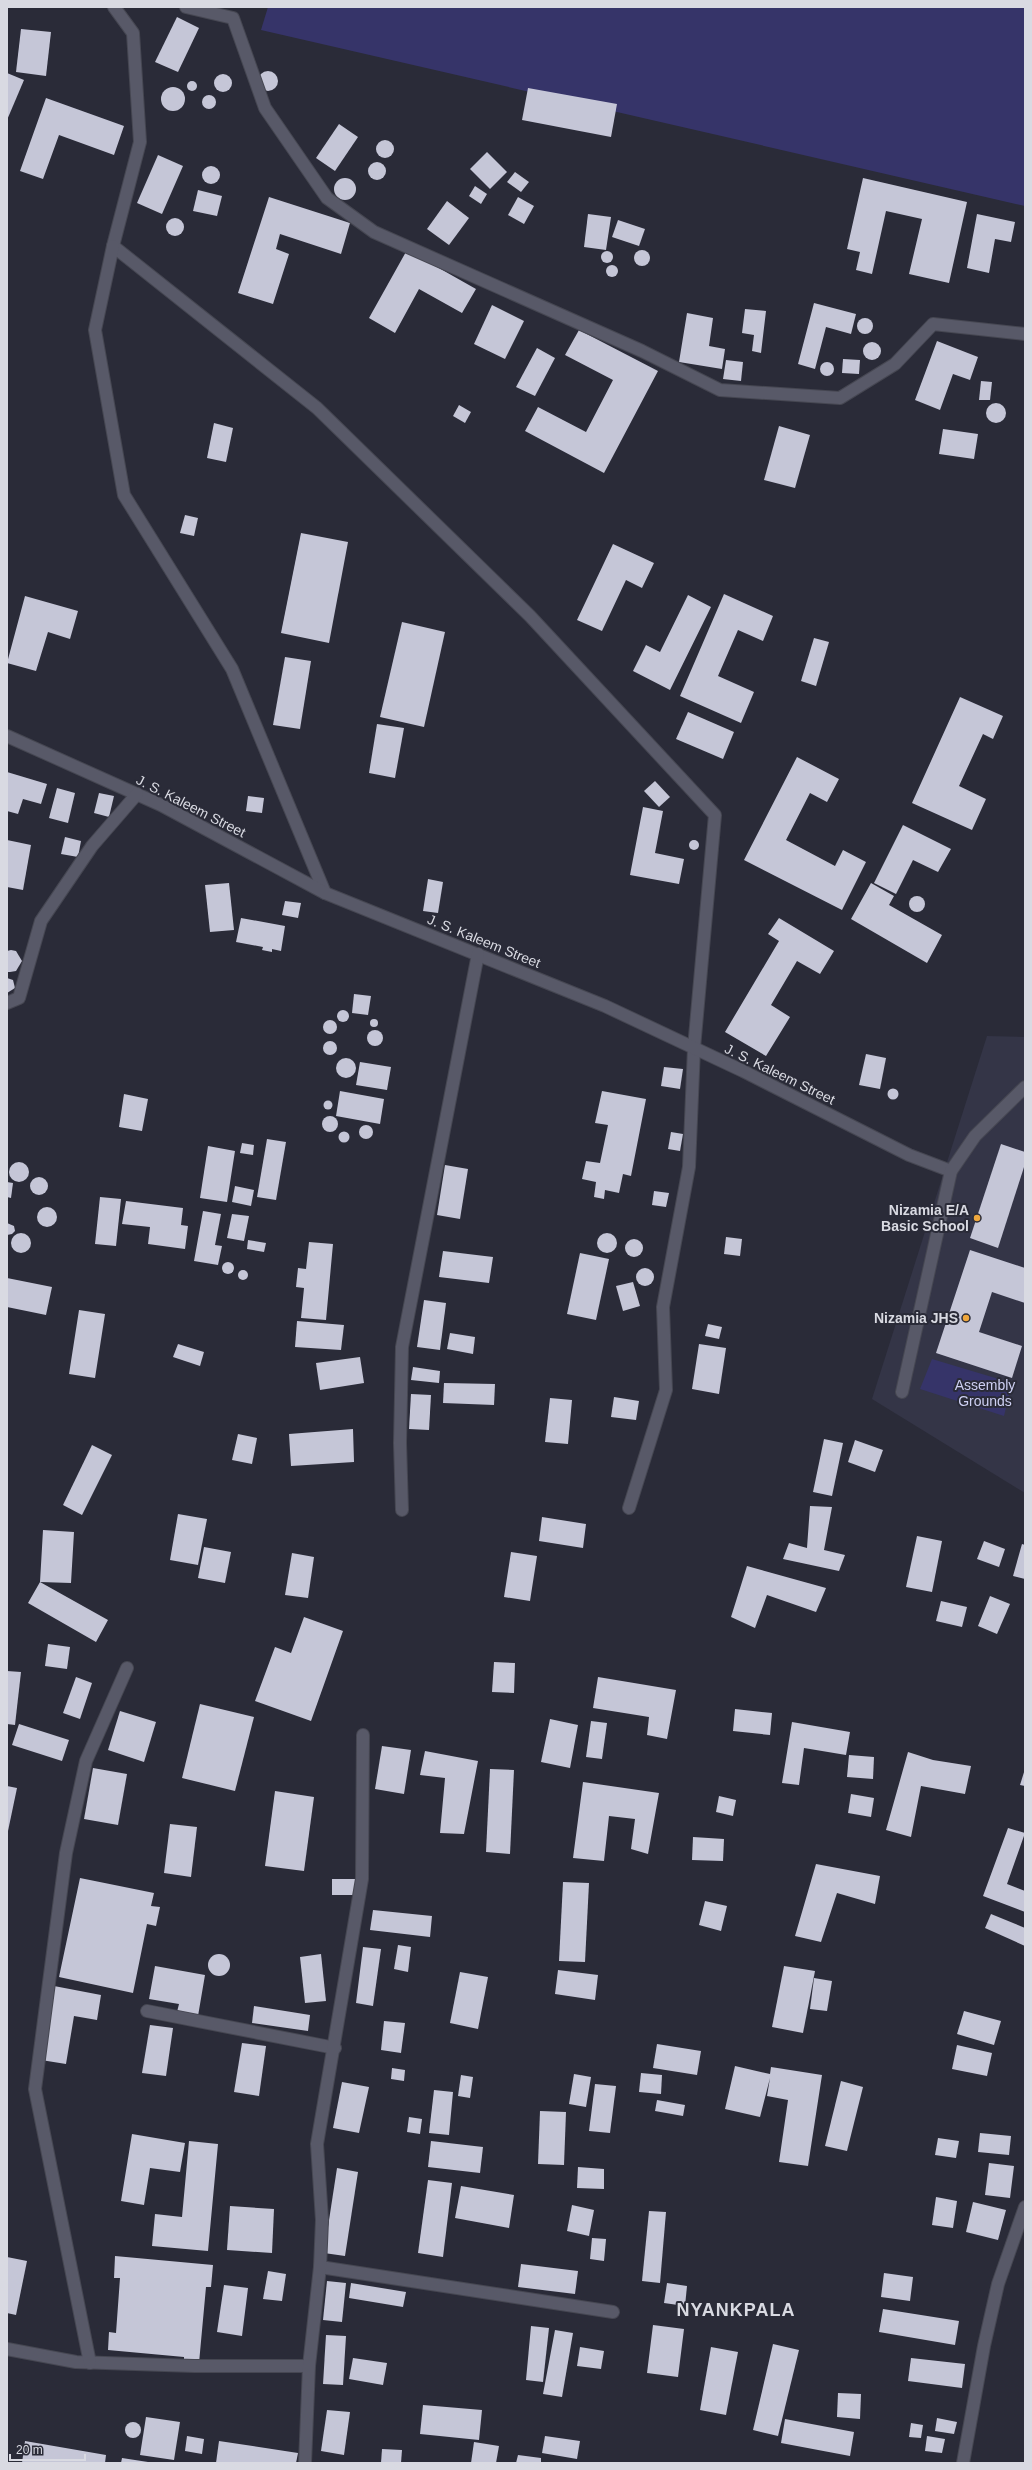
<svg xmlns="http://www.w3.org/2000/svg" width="1032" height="2470" font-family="Helvetica,sans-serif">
<rect width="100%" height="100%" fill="#2a2b38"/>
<polygon fill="#343547" points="987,1036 1025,1037 1025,1493 872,1399"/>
<g fill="#363469">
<polygon points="268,7 1025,7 1025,206 261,30"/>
<polygon points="932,1359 1012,1383 1004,1416 920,1389"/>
</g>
<g fill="#c5c6d7">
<polygon points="177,17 199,28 178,72 155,62"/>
<polygon points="21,29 51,32 46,76 16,72"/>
<circle cx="268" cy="81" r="10"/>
<polygon points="7,73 24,80 7,120"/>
<circle cx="223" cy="83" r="9"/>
<circle cx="192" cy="86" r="5"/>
<circle cx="173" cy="99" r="12"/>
<polygon points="528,88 617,104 611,137 522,120"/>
<circle cx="209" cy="102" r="7"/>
<polygon points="46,98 124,126 114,155 59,135 43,179 20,171"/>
<polygon points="339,124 358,137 335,171 316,158"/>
<circle cx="385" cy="149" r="9"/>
<polygon points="487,152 507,172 490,189 470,169"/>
<polygon points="158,155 183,166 162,214 137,203"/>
<circle cx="377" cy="171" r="9"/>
<circle cx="211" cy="175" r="9"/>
<polygon points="515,172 529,182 521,192 507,182"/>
<circle cx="345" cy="189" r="11"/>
<polygon points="863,178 967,202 949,283 909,274 922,219 886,211 872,274 856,270 860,252 847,249"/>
<polygon points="475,186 487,194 481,204 469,196"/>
<polygon points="198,190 222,196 217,216 193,211"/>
<polygon points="269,197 350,223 341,254 280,234 276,249 289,254 273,304 238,293"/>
<polygon points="518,197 534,206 524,224 508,215"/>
<polygon points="447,201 469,218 449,245 427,229"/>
<polygon points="588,214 611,217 606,250 584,247"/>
<polygon points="977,214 1015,222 1011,242 995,239 989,273 967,268"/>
<circle cx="175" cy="227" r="9"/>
<polygon points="618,220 645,229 639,246 612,237"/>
<polygon points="407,250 476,289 462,313 419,289 395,333 369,318"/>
<circle cx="642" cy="258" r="8"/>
<circle cx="607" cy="257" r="6"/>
<circle cx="612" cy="271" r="6"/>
<polygon points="814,303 856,314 851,334 826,327 815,369 798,364"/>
<polygon points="492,305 524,321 505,359 474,344"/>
<polygon points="745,309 766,311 761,353 752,351 754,335 742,333"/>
<polygon points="687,313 713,318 709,346 725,349 722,369 679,362"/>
<circle cx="865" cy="326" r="8"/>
<polygon points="579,330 658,371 604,473 525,431 538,407 586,432 613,380 565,355"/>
<polygon points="937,341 978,357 970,380 953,374 940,410 915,400"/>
<circle cx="872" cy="351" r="9"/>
<polygon points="537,348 555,358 535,396 516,387"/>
<polygon points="843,359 860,360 859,374 842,373"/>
<polygon points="726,360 743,362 741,381 723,379"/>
<circle cx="827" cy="369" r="7"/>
<polygon points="981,381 992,382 990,400 979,400"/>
<circle cx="996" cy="413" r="10"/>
<polygon points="459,405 471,412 465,423 453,416"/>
<polygon points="214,423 233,428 226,462 207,458"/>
<polygon points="779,426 810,435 795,488 764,480"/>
<polygon points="943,429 978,434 974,459 939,454"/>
<polygon points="185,515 198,518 194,536 180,533"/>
<polygon points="301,533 348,542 329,643 281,633"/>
<polygon points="613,544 654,563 642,588 626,580 602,631 577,620"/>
<polygon points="724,594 773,616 763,641 738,630 718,676 754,692 741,723 680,696"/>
<polygon points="688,595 711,607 670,690 633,671 646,645 660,652"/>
<polygon points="25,596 78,611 70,639 48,632 36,671 7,663"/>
<polygon points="402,622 445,632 424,727 380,717"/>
<polygon points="814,638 829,642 816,686 801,681"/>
<polygon points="285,657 311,661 300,729 273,725"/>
<polygon points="960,697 1003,716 993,739 983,734 959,786 986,799 972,830 912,803"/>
<polygon points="688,712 734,732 723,759 676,739"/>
<polygon points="377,724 404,728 395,778 369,773"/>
<polygon points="797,757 839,779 827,802 810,793 786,840 835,866 843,850 866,862 842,910 744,860"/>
<polygon points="7,772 47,784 41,804 23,799 18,814 7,811"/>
<polygon points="655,781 670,797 659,807 644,791"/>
<polygon points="57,788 75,793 68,823 49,818"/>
<polygon points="99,793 114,796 109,817 94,813"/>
<polygon points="248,796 264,798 262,813 246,811"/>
<polygon points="643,807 663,811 655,853 684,859 679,884 630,875"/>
<polygon points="903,825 951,849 938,872 913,860 896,894 874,883"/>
<polygon points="65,837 81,841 78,857 61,854"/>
<circle cx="694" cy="845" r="5"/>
<polygon points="7,840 31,845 23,890 7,887"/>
<polygon points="428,879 443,882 438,913 423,911"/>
<polygon points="229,883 234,930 210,932 205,885"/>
<polygon points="871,883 894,896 889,905 942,935 927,963 851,919"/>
<circle cx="917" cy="904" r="8"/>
<polygon points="285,901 301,903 298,918 282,915"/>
<polygon points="241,918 285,926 281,951 272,949 272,952 262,950 263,947 236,942"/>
<polygon points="779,918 834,951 820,974 797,961 771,1005 790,1017 766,1056 725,1032 779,941 768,934"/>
<polygon points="11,950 16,951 22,961 16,971 10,972 7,972 7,951"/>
<polygon points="7,978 13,980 15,988 7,993"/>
<polygon points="354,994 371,996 368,1015 352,1013"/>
<circle cx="343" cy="1016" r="6"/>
<circle cx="374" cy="1023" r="4"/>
<circle cx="330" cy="1027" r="7"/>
<circle cx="375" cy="1038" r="8"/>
<circle cx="330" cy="1048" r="7"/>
<polygon points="866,1054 886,1058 880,1089 859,1085"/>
<circle cx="346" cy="1068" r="10"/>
<polygon points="360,1062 391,1067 387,1090 356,1085"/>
<polygon points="664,1067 683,1069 680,1089 661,1086"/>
<circle cx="893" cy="1094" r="5.5"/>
<polygon points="340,1091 384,1099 380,1124 336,1116"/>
<polygon points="602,1091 646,1099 631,1176 623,1174 619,1193 605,1190 604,1199 594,1197 596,1182 582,1179 586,1161 600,1163 608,1125 595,1123"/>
<polygon points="124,1094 148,1099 142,1131 119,1127"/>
<circle cx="328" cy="1105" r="4.5"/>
<circle cx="330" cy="1124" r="8"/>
<circle cx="366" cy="1132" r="7"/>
<circle cx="344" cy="1137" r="5.5"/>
<polygon points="671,1132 683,1134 680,1151 668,1149"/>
<polygon points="267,1139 286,1142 276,1200 257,1197"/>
<polygon points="242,1143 254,1145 253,1155 240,1153"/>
<polygon points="1001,1144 1025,1152 1025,1164 998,1248 970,1238"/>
<polygon points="208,1146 235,1151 227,1202 200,1198"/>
<circle cx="19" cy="1172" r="10"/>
<polygon points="445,1165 468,1169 460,1219 437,1215"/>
<circle cx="39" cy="1186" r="9"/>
<polygon points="7,1182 13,1183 11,1198 7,1197"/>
<polygon points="235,1186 254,1190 251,1206 232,1202"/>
<polygon points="654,1191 669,1193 666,1207 652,1205"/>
<polygon points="100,1197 121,1199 116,1246 95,1244"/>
<polygon points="126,1201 183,1208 181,1225 188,1226 185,1249 148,1244 150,1227 122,1224"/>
<circle cx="47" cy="1217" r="10"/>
<polygon points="203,1211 221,1214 215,1245 222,1246 218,1265 194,1261"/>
<polygon points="232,1214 249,1216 244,1241 227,1238"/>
<polygon points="7,1223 14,1226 15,1231 12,1234 7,1235"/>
<circle cx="607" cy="1243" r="10"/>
<circle cx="21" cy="1243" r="10"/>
<polygon points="726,1237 742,1239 740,1256 724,1254"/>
<circle cx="634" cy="1248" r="9"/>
<polygon points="248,1240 266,1243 264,1252 247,1249"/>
<polygon points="309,1242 333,1244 326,1320 301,1318 304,1288 296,1287 298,1268 306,1269"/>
<polygon points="970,1250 1025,1268 1025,1303 992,1292 979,1332 1022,1346 1012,1378 936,1353"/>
<polygon points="443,1251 493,1257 489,1283 439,1277"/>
<polygon points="580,1253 609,1259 596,1320 567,1314"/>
<circle cx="228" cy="1268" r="6"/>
<circle cx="645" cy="1277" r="9"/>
<circle cx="243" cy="1275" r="5"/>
<polygon points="7,1278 52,1287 46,1315 7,1307"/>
<polygon points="633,1282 640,1306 623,1311 616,1286"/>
<polygon points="424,1300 446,1303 440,1350 417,1347"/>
<polygon points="79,1310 105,1314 95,1378 69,1374"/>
<polygon points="297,1321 344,1325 341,1350 295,1347"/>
<polygon points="708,1324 722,1327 719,1339 705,1336"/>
<polygon points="450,1333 475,1337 473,1354 447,1349"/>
<polygon points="178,1344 204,1352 200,1366 173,1357"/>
<polygon points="699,1344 726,1348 719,1394 692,1389"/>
<polygon points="360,1357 364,1383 320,1390 316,1363"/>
<polygon points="413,1367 440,1371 439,1383 411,1380"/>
<polygon points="444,1383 495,1384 494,1405 443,1403"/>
<polygon points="411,1394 431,1395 429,1430 409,1429"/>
<polygon points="614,1397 639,1401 636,1420 611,1417"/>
<polygon points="550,1398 572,1400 568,1444 545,1442"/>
<polygon points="353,1429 354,1462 291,1466 289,1434"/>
<polygon points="238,1434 257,1438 252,1464 232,1460"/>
<polygon points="824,1439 843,1443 832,1496 813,1492"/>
<polygon points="855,1440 883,1450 875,1472 848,1462"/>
<polygon points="92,1445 112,1455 82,1515 63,1505"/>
<polygon points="810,1506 832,1507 824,1550 845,1555 839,1571 783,1559 789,1543 807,1548"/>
<polygon points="178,1514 207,1519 198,1565 170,1560"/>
<polygon points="542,1517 586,1524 583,1548 539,1541"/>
<polygon points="43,1530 74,1532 71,1583 40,1582 108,1620 96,1642 28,1603 40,1582"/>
<polygon points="917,1536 942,1541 932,1592 906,1587"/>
<polygon points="984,1541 1005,1549 999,1567 977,1559"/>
<polygon points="1022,1544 1025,1545 1025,1579 1013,1576"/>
<polygon points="204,1547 231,1552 225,1583 198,1578"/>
<polygon points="511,1552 537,1556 530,1601 504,1597"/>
<polygon points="292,1553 314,1557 308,1598 285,1595"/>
<polygon points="747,1566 826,1588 816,1612 767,1595 755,1628 731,1617"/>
<polygon points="990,1596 1010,1604 997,1634 978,1626"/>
<polygon points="941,1601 967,1607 962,1627 936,1621"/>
<polygon points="304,1617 343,1631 311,1721 255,1701 275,1647 291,1653"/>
<polygon points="48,1644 70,1647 67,1669 45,1666"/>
<polygon points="494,1662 515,1663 514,1693 492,1692"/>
<polygon points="7,1671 21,1672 15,1725 7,1724"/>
<polygon points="76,1677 92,1683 80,1719 63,1713"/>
<polygon points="598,1677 676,1690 667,1739 647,1735 649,1717 593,1708"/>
<polygon points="200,1704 254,1717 235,1791 182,1778"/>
<polygon points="735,1709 772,1713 770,1735 733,1731"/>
<polygon points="120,1711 156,1722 144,1762 108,1750"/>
<polygon points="550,1719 578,1725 570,1768 541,1762"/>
<polygon points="591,1721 607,1723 602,1759 586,1757"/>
<polygon points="792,1722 850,1732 846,1755 804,1748 799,1785 782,1783"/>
<polygon points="19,1724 69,1740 62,1761 12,1745"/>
<polygon points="382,1746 411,1750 404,1794 375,1789"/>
<polygon points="425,1751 478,1761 464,1834 440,1833 445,1778 420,1775"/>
<polygon points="908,1752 933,1760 971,1766 965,1794 921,1786 911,1837 886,1830"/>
<polygon points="849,1755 874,1757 873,1779 847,1777"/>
<polygon points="93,1768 127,1774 118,1825 84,1819"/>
<polygon points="490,1769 514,1770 510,1854 486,1852"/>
<polygon points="1025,1769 1025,1786 1020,1785"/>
<polygon points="583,1782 659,1793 648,1854 631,1849 635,1819 609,1816 604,1861 573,1858"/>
<polygon points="7,1786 17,1788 8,1831 7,1831"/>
<polygon points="275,1791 314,1797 304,1871 265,1866"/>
<polygon points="851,1794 874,1798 871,1817 848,1813"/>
<polygon points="719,1796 736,1800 733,1816 716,1812"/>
<polygon points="170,1824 197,1827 191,1877 164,1873"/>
<polygon points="1008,1828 1025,1833 1007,1884 1025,1891 1025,1912 983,1896"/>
<polygon points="693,1837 724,1839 723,1861 692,1860"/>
<polygon points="816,1864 880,1876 875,1904 837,1893 821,1942 795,1936"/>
<polygon points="80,1878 154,1893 151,1906 160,1907 156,1926 147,1924 133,1993 59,1977"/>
<rect x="332" y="1879" width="23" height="16"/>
<polygon points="563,1882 589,1883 585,1962 559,1961"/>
<polygon points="705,1901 727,1906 721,1931 699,1925"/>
<polygon points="373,1910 432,1916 430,1937 370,1930"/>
<polygon points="991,1914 1025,1928 1025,1946 985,1928"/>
<polygon points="398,1945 411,1947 408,1972 394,1969"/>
<polygon points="363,1947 381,1949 373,2006 356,2003"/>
<circle cx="219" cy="1965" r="11"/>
<polygon points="321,1954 326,2001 305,2003 300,1957"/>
<polygon points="155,1966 205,1975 198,2016 177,2012 179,2004 149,1999"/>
<polygon points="784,1966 815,1971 803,2033 772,2027"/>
<polygon points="558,1970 598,1975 595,2000 555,1994"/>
<polygon points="460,1972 488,1977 478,2029 450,2023"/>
<polygon points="814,1978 832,1981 827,2011 810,2009"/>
<polygon points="54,1986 101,1995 97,2020 74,2016 66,2064 41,2060"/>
<polygon points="254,2006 310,2015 308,2031 252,2023"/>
<polygon points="964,2011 1001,2021 994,2045 957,2034"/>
<polygon points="384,2021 405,2023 401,2053 381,2050"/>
<polygon points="150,2025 173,2028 166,2076 142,2073"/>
<polygon points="242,2043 266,2046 259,2096 234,2092"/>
<polygon points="657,2044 701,2051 697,2075 653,2068"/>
<polygon points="957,2045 992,2053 987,2076 952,2069"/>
<polygon points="735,2066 770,2074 771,2067 822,2075 808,2166 779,2162 788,2100 767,2096 770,2078 760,2117 725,2109"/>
<polygon points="392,2068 405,2070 404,2081 391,2079"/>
<polygon points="641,2073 662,2075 661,2094 639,2092"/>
<polygon points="574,2074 591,2077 586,2107 569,2104"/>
<polygon points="461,2075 473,2077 470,2098 458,2096"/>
<polygon points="841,2081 863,2087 847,2151 825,2146"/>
<polygon points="342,2082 369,2087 359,2133 333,2128"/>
<polygon points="595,2084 616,2086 610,2133 589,2131"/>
<polygon points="434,2090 453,2092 449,2135 429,2133"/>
<polygon points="657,2100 685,2105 683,2116 655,2111"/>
<polygon points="540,2111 566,2112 564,2165 538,2164"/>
<polygon points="409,2117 422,2119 420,2134 407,2132"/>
<polygon points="980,2133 1011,2136 1009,2155 978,2152"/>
<polygon points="132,2134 185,2143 180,2172 150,2168 144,2205 121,2201"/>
<polygon points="938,2138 959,2141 956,2158 935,2155"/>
<polygon points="189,2141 218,2144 208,2251 152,2246 155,2214 182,2217"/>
<polygon points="431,2141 483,2147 480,2173 428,2167"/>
<polygon points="989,2163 1014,2166 1010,2198 985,2195"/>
<polygon points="578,2167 604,2169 604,2189 577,2188"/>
<polygon points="337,2168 358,2172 345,2256 324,2253"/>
<polygon points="428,2180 452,2183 443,2257 418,2253"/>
<polygon points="461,2186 514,2195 509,2228 455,2218"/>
<polygon points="936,2197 957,2201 953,2228 932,2225"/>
<polygon points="973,2202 1006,2210 998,2240 966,2232"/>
<polygon points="572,2205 594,2210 589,2236 567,2231"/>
<polygon points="230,2206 274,2209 272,2253 227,2250"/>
<polygon points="649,2211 666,2212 660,2283 642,2281"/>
<polygon points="592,2238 606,2239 604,2261 590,2259"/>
<polygon points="115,2256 213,2265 211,2287 206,2287 199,2363 184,2362 184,2357 108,2350 109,2332 116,2333 120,2278 114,2278"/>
<polygon points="7,2257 27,2261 16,2315 7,2313"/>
<polygon points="521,2264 578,2271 575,2294 518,2287"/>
<polygon points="268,2271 286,2274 282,2301 263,2299"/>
<polygon points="884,2273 913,2277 910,2301 881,2297"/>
<polygon points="327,2281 346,2283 342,2322 323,2320"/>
<polygon points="351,2283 406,2292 403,2307 349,2298"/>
<polygon points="667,2283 687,2286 685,2306 664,2303"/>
<polygon points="224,2285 248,2288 242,2336 217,2332"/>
<polygon points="883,2309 959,2321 955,2345 879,2332"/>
<polygon points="653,2325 684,2329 678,2377 647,2373"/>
<polygon points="531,2326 549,2328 543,2382 526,2380"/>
<polygon points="555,2330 573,2333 562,2397 543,2394"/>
<polygon points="326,2335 346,2336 343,2385 323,2384"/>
<polygon points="773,2344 799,2350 778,2436 753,2430"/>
<polygon points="580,2347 604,2351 601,2369 577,2366"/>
<polygon points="711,2347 738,2352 726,2415 700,2410"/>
<polygon points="353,2358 387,2363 383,2385 349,2379"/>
<polygon points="911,2358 965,2364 962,2388 908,2381"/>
<polygon points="838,2393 861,2394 860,2419 837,2417"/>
<polygon points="423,2405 482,2410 479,2440 420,2434"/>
<polygon points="327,2410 350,2412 344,2455 321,2451"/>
<polygon points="146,2417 180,2422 174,2460 140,2455"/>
<polygon points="937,2418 957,2422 954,2434 935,2431"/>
<polygon points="785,2419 854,2432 850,2456 781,2443"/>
<circle cx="133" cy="2430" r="8"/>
<polygon points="911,2423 923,2425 921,2438 909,2437"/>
<polygon points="187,2436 204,2439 202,2454 185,2451"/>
<polygon points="545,2436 580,2441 577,2459 542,2453"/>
<polygon points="927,2436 945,2439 942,2453 925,2451"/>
<polygon points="25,2441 106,2455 105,2463 22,2463"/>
<polygon points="219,2441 298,2453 296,2463 216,2463"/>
<polygon points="474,2442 499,2446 496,2463 471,2463"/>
<polygon points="382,2449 402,2450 401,2463 381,2463"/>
<polygon points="518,2455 541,2458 541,2463 516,2463"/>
<polygon points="122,2458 148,2462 148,2463 121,2463"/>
</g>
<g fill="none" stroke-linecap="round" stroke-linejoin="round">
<g stroke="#464752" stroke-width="14">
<g id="street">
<polyline points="114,7 133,33 140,142 113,246 317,408 530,616 715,815 694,1048 689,1167 663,1307 666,1390 629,1508"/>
<polyline points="186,7 233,18 265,108 327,198 374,232 642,351 720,390 840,398 895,364 933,324 1025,334"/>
<polyline points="113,246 95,330 124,495 232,669 325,893"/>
<polyline points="7,736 161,805 325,893 605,1006 743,1071 909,1155 951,1171"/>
<polyline points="7,1003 19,998 41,921 92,846 137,794"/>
<polyline points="902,1392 951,1171 975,1136 1025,1087"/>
<polyline points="402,1510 400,1443 402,1347 478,954"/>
<polyline points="147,2011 335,2048"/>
<polyline points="320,2267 613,2312"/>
<polyline points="7,2349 76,2362 194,2366 309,2366"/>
<polyline points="90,2363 35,2089 66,1853 86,1761 127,1668"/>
<polyline points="305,2463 309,2366 320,2267 322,2220 317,2144 362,1879 363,1735"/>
<polyline points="963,2463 984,2346 998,2284 1025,2207"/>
</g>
</g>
<use href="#street" stroke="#585968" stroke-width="12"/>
</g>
<g fill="#efa73d" stroke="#2a2b38" stroke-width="1.5">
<circle cx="977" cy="1218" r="4"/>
<circle cx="966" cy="1318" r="4"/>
</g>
<g text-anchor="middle" stroke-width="4" stroke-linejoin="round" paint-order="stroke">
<g font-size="14" fill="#d9dae2" stroke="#2a2b38">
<text transform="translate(191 806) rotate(27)" y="5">J. S. Kaleem Street</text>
<text transform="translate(484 941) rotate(22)" y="5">J. S. Kaleem Street</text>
<text transform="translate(780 1074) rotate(26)" y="5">J. S. Kaleem Street</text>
</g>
<g font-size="14" font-weight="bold" fill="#d9dae2" stroke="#2a2b38" text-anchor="end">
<text x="969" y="1215">Nizamia E/A<tspan x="969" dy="16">Basic School</tspan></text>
<text x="958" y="1323">Nizamia JHS</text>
</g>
<g font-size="14" fill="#cdcff2" stroke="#2a2b38">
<text x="985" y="1390">Assembly<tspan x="985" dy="16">Grounds</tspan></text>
</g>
<g font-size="18" font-weight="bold" letter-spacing="1" fill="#d9dae2" stroke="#2a2b38">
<text x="736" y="2316">NYANKPALA</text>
</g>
</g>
<rect width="1032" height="2470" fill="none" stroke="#d9dae2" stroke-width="16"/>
<path d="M10 2454v6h75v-6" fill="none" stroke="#d9dae2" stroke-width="2"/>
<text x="16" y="2454" font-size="12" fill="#d9dae2" stroke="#2a2b38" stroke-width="3" paint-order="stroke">20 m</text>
</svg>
